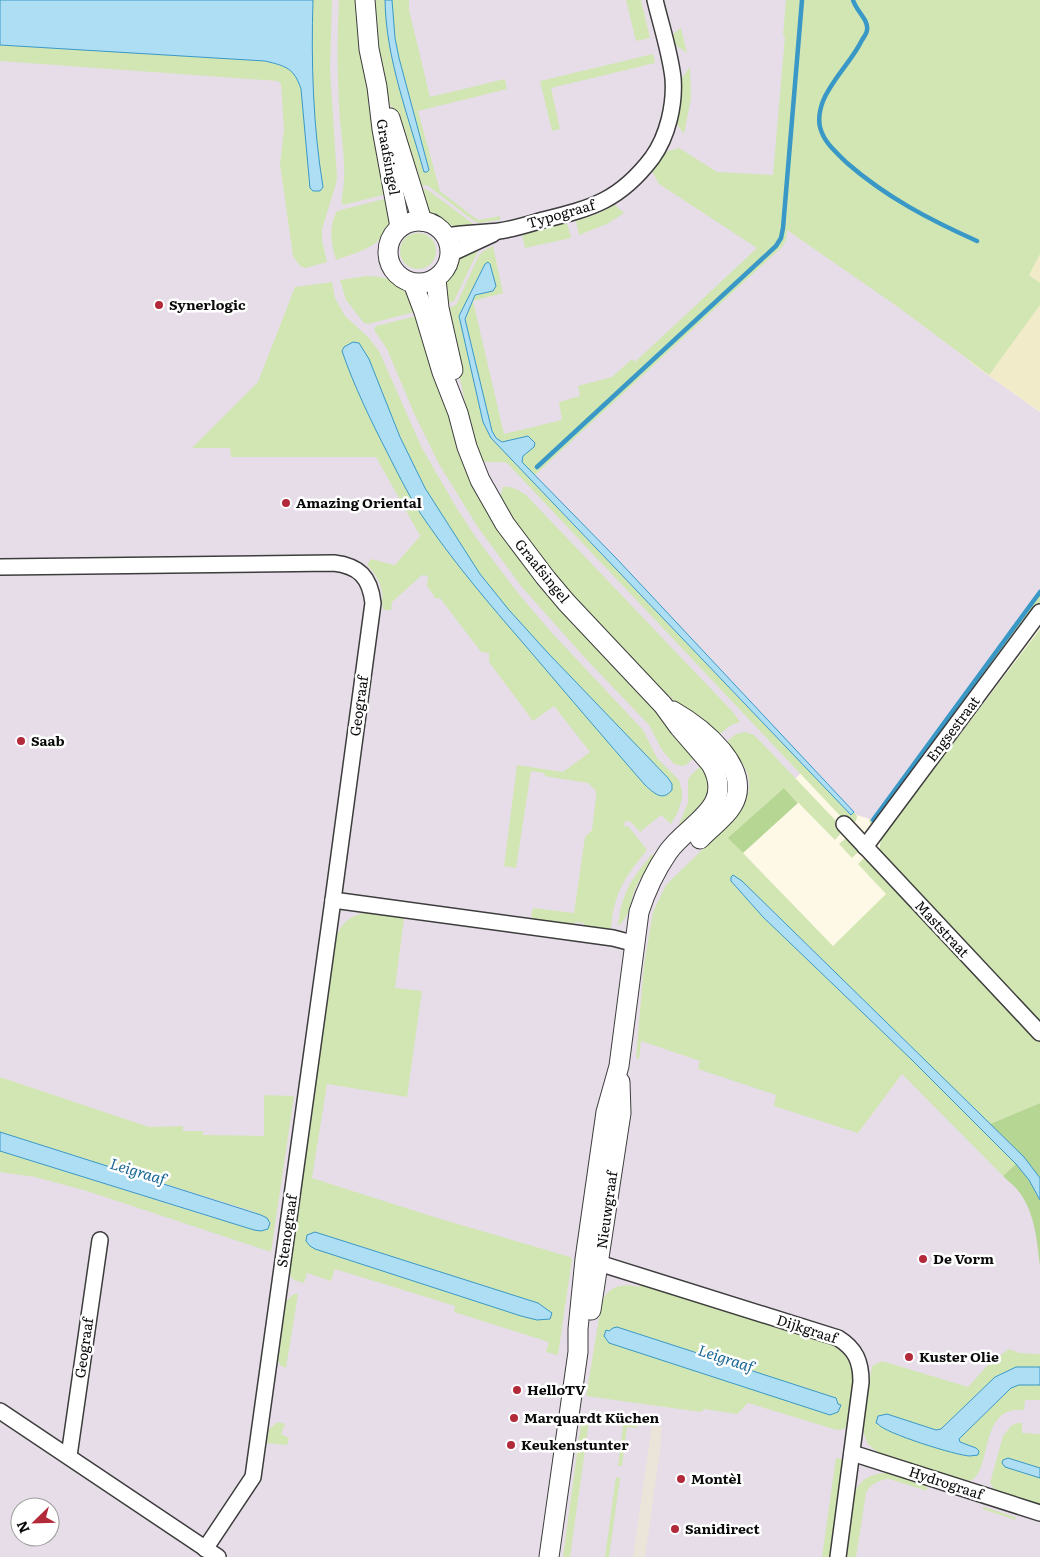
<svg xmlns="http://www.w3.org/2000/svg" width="1040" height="1557" font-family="Literata,serif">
<rect width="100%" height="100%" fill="#fef8e7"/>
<path fill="#e7dde9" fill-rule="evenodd" d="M0,0H806L970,362L1040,412V592L873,820L853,814L809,766L714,851L914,1056L1040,1189V1557H0ZM20,1507H50V1537H20Z"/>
<polygon fill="#f2ebc9" points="1040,235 1040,412 970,362"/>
<g fill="#d1e6b3" fill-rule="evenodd">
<path d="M313,0H332L330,70L337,177L336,184L322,229V240L327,262L305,268L300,266L293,256L280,164L284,130L281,84L278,81L0,61V45L266,61C286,66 294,68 301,89L310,188L313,191H320L323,187C313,126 311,62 313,0Z"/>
<path d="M339,0H357C357,64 377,131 391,193L343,205L341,201C349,170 340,136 339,105C337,70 337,35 339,0Z"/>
<path d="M371,0H385C386,61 409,113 429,170C414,115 393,58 392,0H409V10L430,97L505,79L507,89L418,111L440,191L475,218L479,220L500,216V220L479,223L474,221L427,185L416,187L386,91L373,36Z"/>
<polygon points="626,0 641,0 650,38 636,41"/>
<path d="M786,0H1040V254L1029,275L1040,283V305L989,375L898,307L787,230L786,240L782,247L535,475L522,462L523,457L506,442C499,442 495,437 492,431L465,319L475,295L493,291L490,264L459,316L483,422L491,438L851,815L854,812L857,816L856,821L853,823L845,821L507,463C499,460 489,465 482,460L469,421L445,309L454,306L457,303L479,255L485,250L493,246L503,293L473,301L504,434L562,420L559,402L580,396L578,386L612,377L632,359L635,362L757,248L659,184L652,171L665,152L679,148L717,172L773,175L785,36H783Z"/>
<polygon points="681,28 687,53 674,44 672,35"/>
<polygon points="653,54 655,63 551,88 560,129 552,131 540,81"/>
<polygon points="690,67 691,98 684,134 676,123 681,92 681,79"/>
<polygon points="423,189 428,190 476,226 461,228 447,224 425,209 417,190"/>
<path d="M392,197C391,204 392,213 390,221C384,247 358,252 336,260C331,243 328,228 337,211Z"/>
<polygon points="615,205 624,213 607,224 579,235 576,221 599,213"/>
<polygon points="567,223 571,238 525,248 522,233"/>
<circle cx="418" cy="251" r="18"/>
<path d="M480,247L454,301L444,305C444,288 447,267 461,256C466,252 474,250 480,247Z"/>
<path d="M367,276C382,276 401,280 410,293C414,298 416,305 419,311L368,324L364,323L346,300L340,280Z"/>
<path d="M332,282L335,298L345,316L368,337L379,351L422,448L456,507L477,539L518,593L552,633L643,730L657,758L679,780L682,791V798L678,812L671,824L661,815L640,832L631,822L625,821L624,826L629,827L647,850C625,877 614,892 611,928L604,929L583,927L584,923L575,922L574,926L535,921L531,916L533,908L574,913L585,837L592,830L596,796V791L588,783L545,776L544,773L531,771L516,868L504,866L517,765L563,772L590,752L554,706L533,721L489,662V653L481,652L440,598L436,599L427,586L428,576L422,575L392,602L391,610H384C381,604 383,600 382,594C381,582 375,573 367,565L371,559L395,565L421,535L419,534L376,457H231L230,448H192L258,382L295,287Z"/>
<polygon points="420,315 459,449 473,485 697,755 686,765 682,766 674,764 662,750 649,725 586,659 521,586 477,526 439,464 413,411 387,349 374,330 376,326"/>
<path d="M503,487C512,486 519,490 526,495L733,712L740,722L731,725L715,738L625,656L526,543L500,497Z"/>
<polygon points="1040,592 1040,604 914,774 873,825 870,824 869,819 873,820"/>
<polygon points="1040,629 1040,1028 879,853 881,839"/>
<path d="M745,732L754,735L760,741L837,822L836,823L842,830L841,833L835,840L784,788L729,838L743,853L833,946L886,894L858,864L865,857H869L1040,1037V1103L990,1124L742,881H731L763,917L912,1060L1016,1164L1003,1176L902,1074L858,1133L774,1106L776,1095L698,1069L700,1061L641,1041L639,1060L636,1057L644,965L653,912L666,885L736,817C759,785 750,768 725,743L736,734Z"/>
<polygon points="704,763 711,786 706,805 677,829 688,803 688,780 690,776"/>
<polygon points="846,838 849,838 859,848 858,852 852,858 839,844"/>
<path d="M652,854L655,857C648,867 641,876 636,887C630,900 631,916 618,926C622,891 631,880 652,854Z"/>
<path d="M364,913L404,918L395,988L422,991L407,1097L327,1084L312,1178L434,1217L570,1257L572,1259L558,1355L546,1352L549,1342L454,1312L455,1306L335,1269L331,1281L307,1273L304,1283L294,1280L289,1274L335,940C340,925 348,916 364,913ZM458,1278L538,1303L552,1313L550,1318L544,1319Z"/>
<polygon points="0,1077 149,1127 183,1126 183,1131 203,1131 203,1135 264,1136 264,1095 294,1096 271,1252 87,1191 35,1177 0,1172 0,1151 210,1217 268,1223 267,1218 252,1211 41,1145 0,1136"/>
<path d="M641,1282L826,1341C865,1360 853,1392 847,1426L844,1429L837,1430L748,1403L737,1414L704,1409L701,1412L586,1396L602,1301C610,1285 624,1283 639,1287Z"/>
<polygon points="294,1294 298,1294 286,1368 281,1366 278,1361 286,1301"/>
<path d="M1009,1349L1019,1353L1040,1354V1367H1016L995,1377L941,1429L936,1430L887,1414L878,1416V1424C909,1437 939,1450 972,1456L977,1451L976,1448L961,1444L959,1439L962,1436L1011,1388L1019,1385H1040V1400H1025L1024,1410C974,1405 996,1480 965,1482L882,1456L868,1444L864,1434L863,1427L872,1366L882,1361L968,1387L988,1365Z"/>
<polygon points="582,1416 599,1418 599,1423 589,1421 570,1557 563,1557"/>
<polygon points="614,1420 638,1423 637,1428 627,1427 622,1466 618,1466 623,1426 614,1424"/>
<polygon points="278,1422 285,1424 281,1434 289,1438 287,1445 267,1443 269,1429"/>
<polygon points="1017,1423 1022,1423 1022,1433 1040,1434 1040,1507 997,1493 990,1483 1003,1436 1011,1426"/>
<polygon points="836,1458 843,1459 830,1557 822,1557"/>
<path d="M889,1473L924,1484L927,1488V1491L889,1479C881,1479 869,1485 866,1493L856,1557H845L853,1497C859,1479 871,1473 889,1473Z"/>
<polygon points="616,1477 620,1478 609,1557 605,1557"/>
<polygon points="984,1507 1015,1517 1016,1520 982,1509"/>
</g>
<g fill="#b6d694">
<polygon points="784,788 798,803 743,853 728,838"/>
<polygon points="1040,1103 1040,1178 1024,1157 990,1124"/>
<path d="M1016,1164L1029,1180L1040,1200V1266C1037,1241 1035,1214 1020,1193C1016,1187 1009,1182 1003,1176Z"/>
</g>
<polygon fill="#ebe5d9" points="652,1425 662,1427 660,1442 661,1443 645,1557 633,1557"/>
<g fill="#aedef3" stroke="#3998c6">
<path d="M0,0H313C311,62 313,126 323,187L320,191H313L310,188L301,89C294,68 286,66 265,61L0,45Z"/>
<path d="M385,0H392L395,38L399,58L429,170L427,172H424C408,115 386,59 385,0Z"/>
<polygon points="488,262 490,264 496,286 493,291 475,295 465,319 492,431 496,438 502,442 528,436 535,443 534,447 523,456 522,462 617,559 854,812 851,815 491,438 483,422 459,316 485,264"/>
<path d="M353,342L359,343L369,359L400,437L425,488L480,574L509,610L548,653L668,778L672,784V790C662,802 654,793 645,785C604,738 564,691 524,644C490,605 457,566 427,523C412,502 400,478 388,454C371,421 354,386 342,351L344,347Z"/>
<polygon points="733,875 742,881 1024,1157 1040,1178 1040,1200 1029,1180 1016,1164 912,1060 763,917 731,881 731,877"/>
<polygon points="0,1132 261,1215 267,1218 270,1223 268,1229 261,1231 254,1230 0,1151"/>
<polygon points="315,1232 538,1303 552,1313 550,1319 537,1320 521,1316 315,1249 310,1246 306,1241 307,1235"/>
<polygon points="617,1327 836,1398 838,1404 841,1405 838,1412 830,1415 609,1343 604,1336 606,1330 609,1331 613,1328"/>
<path d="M1016,1367H1040V1385H1019L1011,1388L962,1436L959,1439L960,1442L976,1448L979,1451L978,1455C975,1455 973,1456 970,1456C958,1456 884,1433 878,1424L876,1423L878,1416L887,1414L936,1430L941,1429L995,1377Z"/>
<polygon points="1008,1458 1040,1468 1040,1478 1005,1467 1002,1463 1003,1460"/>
</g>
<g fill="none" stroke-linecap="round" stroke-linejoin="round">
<g stroke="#3998c6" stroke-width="4.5">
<path d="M853,0C856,11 869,20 867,30C867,33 864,37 862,40C852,61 832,79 823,101C820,109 818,118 820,127C824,143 836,152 847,163C886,197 930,220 977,241"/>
<polyline points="537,467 776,246 781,238 783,228 802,0"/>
<polyline points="873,820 1040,592"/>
</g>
<g stroke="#3d3d3d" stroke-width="18">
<g id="minor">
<path d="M446,236C463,233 481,233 499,231C514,229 529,224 543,220C593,208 620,200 652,158C668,136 675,104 673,78C670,52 661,25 655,0"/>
<polyline points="450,254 493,234"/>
<path d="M0,567L334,563C359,566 370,577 373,603L333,900L613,938L636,944"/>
<polyline points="844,824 1040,1033"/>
<polyline points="865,847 1040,612"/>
<path d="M589,1260L838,1338C856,1349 861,1362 861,1382L838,1557"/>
<polyline points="0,1411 218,1557"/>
<polyline points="852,1453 1040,1513"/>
<polyline points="69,1456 100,1240"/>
<polyline points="205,1549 253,1477 333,900"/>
</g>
</g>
<g stroke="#3d3d3d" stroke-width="21">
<g id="tertiary">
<polyline points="365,0 369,49 377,87 382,129 400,227"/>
<polyline points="390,118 422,221"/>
<circle cx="419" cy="252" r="31"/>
<polyline points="436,279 439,308 453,370"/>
<path d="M413,283L424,312L442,372L458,413L467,447L480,480L505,524L545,577L566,602L663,705L679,727L711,764C736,808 688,823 668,852C655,871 646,890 639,912L619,1066L606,1112L585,1259L578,1329V1352L549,1557"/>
<path d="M673,711C701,727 755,769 732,806C725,818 710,828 700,839"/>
<polyline points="591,1310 621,1113 620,1082"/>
</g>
</g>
<use href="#minor" stroke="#fff" stroke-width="15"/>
<use href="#tertiary" stroke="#fff" stroke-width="19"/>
</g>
<g fill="#b22939" stroke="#fff" stroke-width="2">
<circle cx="159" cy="305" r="5"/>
<circle cx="286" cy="503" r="5"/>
<circle cx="21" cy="741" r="5"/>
<circle cx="923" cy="1259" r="5"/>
<circle cx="909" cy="1357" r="5"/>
<circle cx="517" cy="1390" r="5"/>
<circle cx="514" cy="1418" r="5"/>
<circle cx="511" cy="1445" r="5"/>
<circle cx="681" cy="1479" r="5"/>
<circle cx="675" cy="1529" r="5"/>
</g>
<g text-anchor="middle" stroke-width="5" stroke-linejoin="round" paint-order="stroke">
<g font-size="14" fill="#0a0a0a" stroke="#fff">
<text transform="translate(388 157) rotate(80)" y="5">Graafsingel</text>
<text transform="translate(561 214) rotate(-16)" y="5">Typograaf</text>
<text transform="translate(542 571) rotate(51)" y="5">Graafsingel</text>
<text transform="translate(359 706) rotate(-82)" y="5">Geograaf</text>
<text transform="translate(953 729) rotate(-53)" y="5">Engsestraat</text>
<text transform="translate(942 929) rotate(47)" y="5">Maststraat</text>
<text transform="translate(607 1210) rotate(-82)" y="5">Nieuwgraaf</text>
<text transform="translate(287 1231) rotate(-82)" y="5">Stenograaf</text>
<text transform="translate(807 1329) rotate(18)" y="5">Dijkgraaf</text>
<text transform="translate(84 1348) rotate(-82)" y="5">Geograaf</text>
<text transform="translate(946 1483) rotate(18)" y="5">Hydrograaf</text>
</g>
<g font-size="14" font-weight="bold" fill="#0a0a0a" stroke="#fff" text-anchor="start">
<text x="169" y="310">Synerlogic</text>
<text x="296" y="508">Amazing Oriental</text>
<text x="31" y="746">Saab</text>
<text x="933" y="1264">De Vorm</text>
<text x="919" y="1362">Kuster Olie</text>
<text x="527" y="1395">HelloTV</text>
<text x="524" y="1423">Marquardt Küchen</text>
<text x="521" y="1450">Keukenstunter</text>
<text x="691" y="1484">Montèl</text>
<text x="685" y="1534">Sanidirect</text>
</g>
<g font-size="15" font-style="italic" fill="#1a6894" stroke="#fff">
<text transform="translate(138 1172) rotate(17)" y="5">Leigraaf</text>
<text transform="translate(726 1359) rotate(18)" y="5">Leigraaf</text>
</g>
</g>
<g transform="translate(35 1522) rotate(247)"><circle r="24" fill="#ffffff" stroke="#9d9d9d"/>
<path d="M0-4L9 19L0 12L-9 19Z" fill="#b22939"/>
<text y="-8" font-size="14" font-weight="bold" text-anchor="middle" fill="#0a0a0a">N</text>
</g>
</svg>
